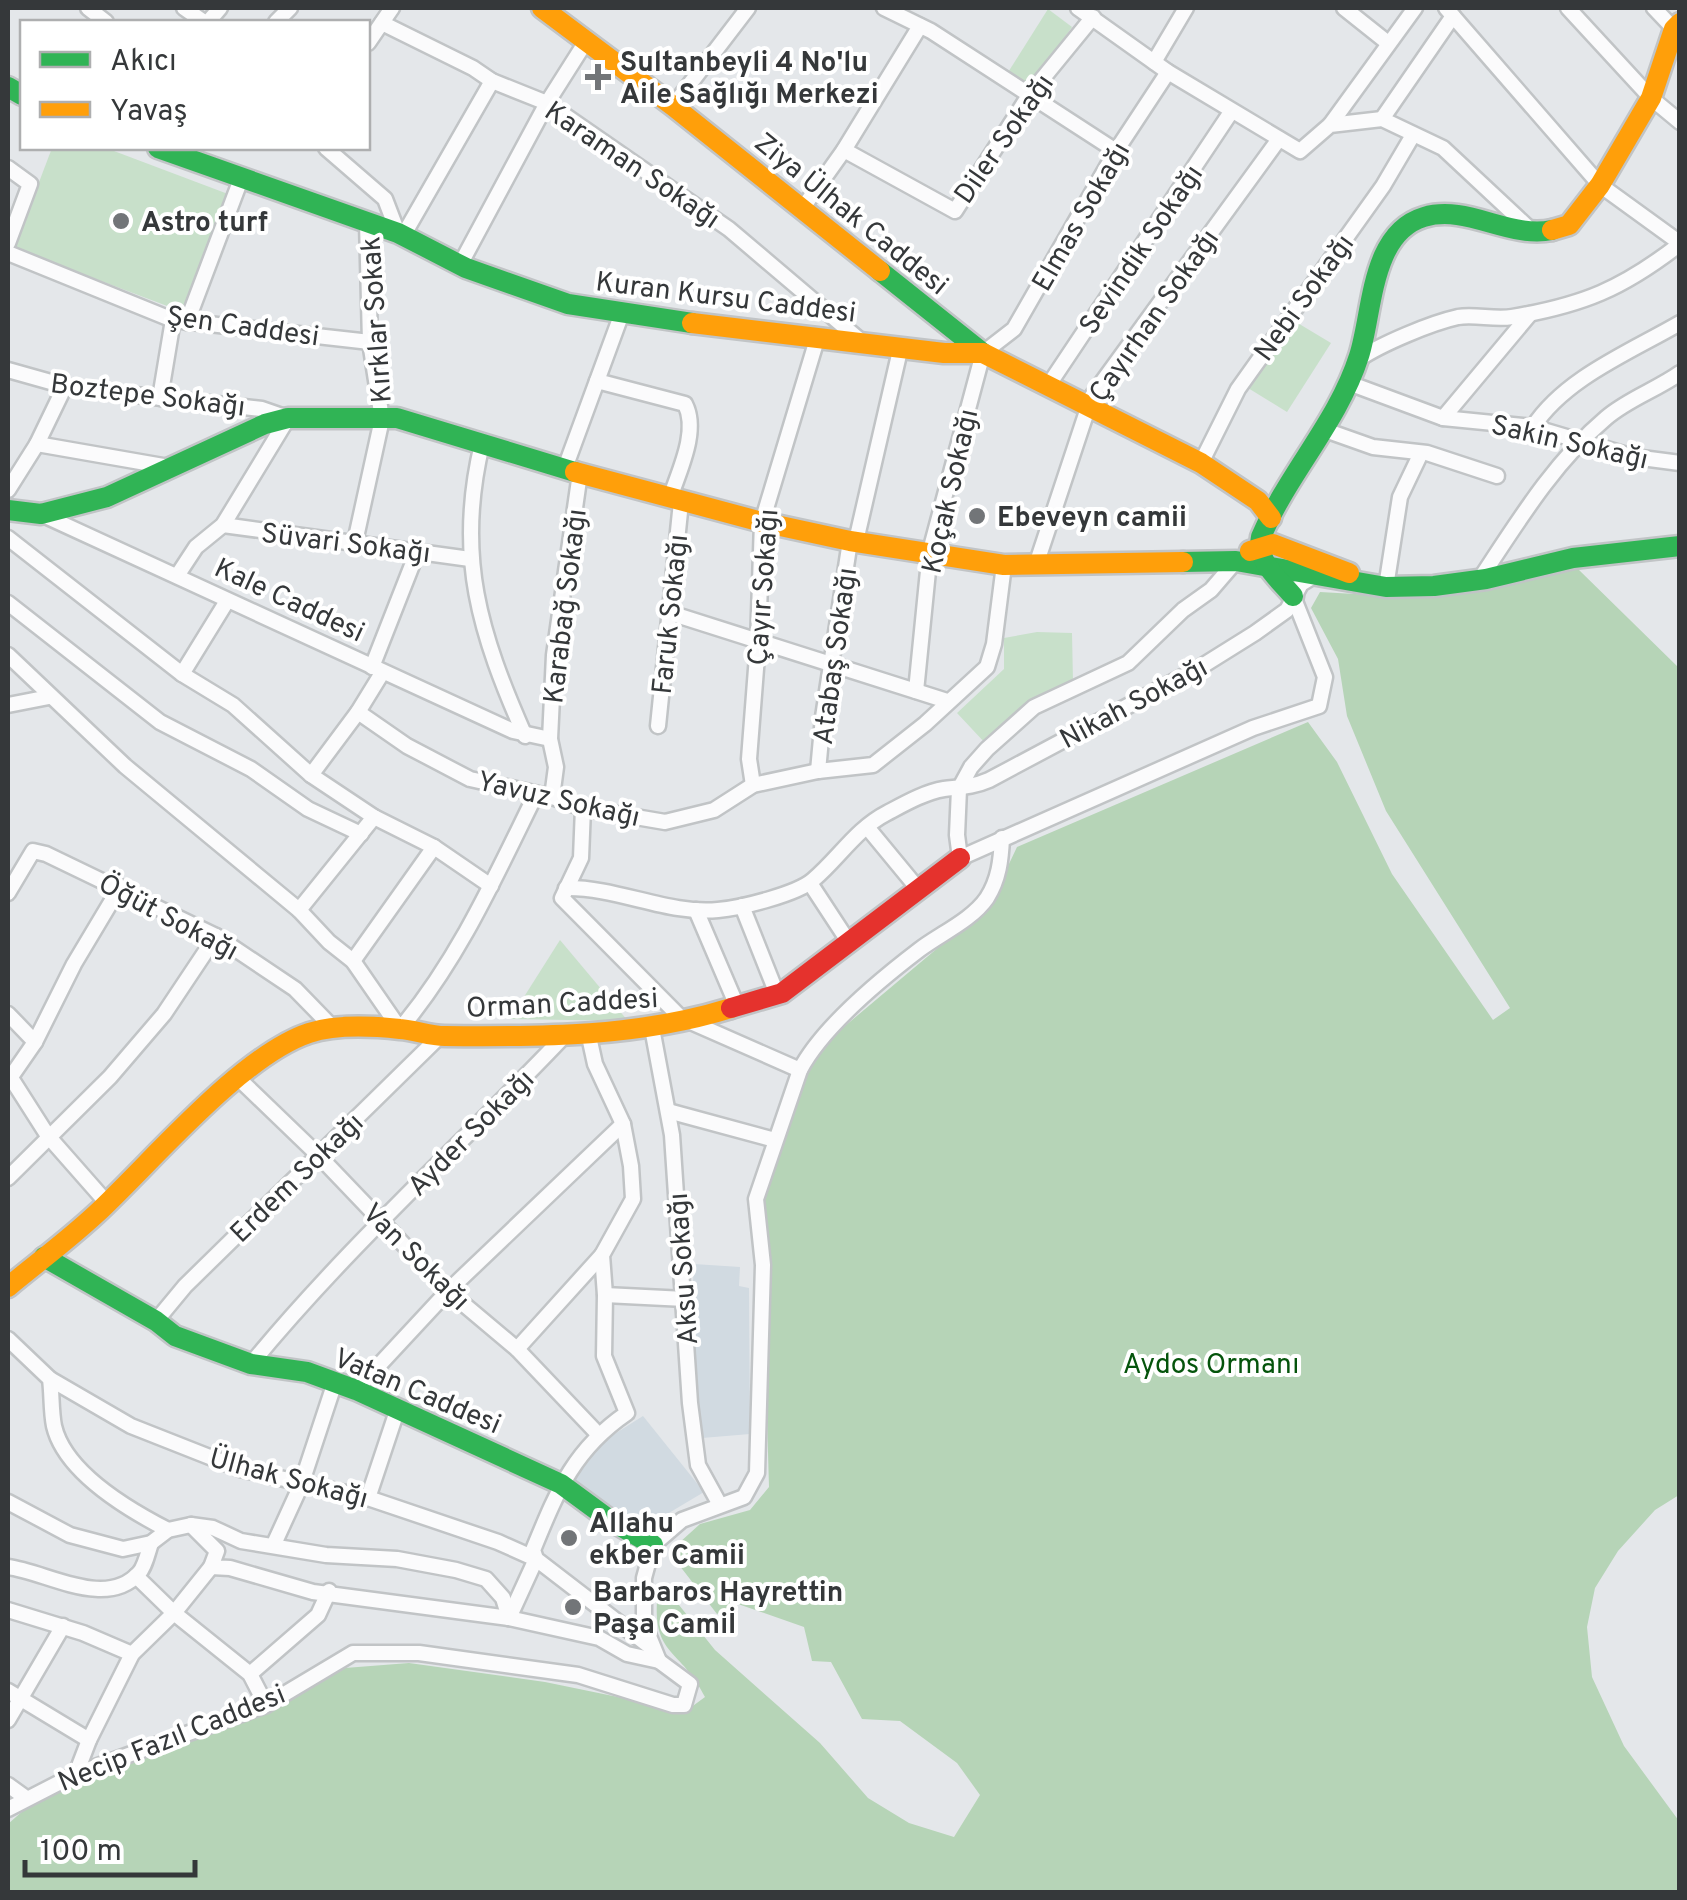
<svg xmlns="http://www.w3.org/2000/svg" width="1687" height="1900" font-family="Overpass,sans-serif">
<rect width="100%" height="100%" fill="#e4e7ea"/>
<g fill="#d1dae1">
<polygon points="694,1264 740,1267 739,1286 749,1288 750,1434 702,1438 689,1355"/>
<polygon points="643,1416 704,1492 637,1532 566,1480 605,1440"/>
</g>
<g fill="#c8e0ca">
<polygon points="1048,9 1072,27 1029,89 1007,74"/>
<polygon points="52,148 106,148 228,194 183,312 14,248"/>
<polygon points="1291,319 1331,343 1287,412 1248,388"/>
<path d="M1037,632L1072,633L1073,682C1037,694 1013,718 986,744L957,713L1004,669V638Z"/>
<polygon points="560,940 628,1021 510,1019"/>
</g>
<path fill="#b6d4b7" d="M1578,569L1679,668V1495L1655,1510L1618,1551L1595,1588L1587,1627L1592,1677L1624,1746L1679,1821V1892H8V1824L33,1802L345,1668L409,1663L545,1682L686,1711L705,1697C681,1647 650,1657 658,1591L667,1590L715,1650L820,1743L868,1798L909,1823L954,1837L980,1795L957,1763L900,1721L862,1719L831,1662L812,1661L804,1627L738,1604L717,1614L669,1552L700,1524L750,1510L769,1487L763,1280L765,1194L814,1052L990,904L1017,847L1308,722L1337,762L1392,874L1493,1020L1510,1008L1386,811L1347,716L1338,659L1311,608L1320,592L1426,598Z"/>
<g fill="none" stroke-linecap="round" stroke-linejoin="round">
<g stroke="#c1c4c6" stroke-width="19">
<g id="street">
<polyline points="88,8 106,22"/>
<polyline points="184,8 204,22"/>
<polyline points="884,8 931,31 1116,151"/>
<polyline points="1078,8 1168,72 1300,151 1330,125 1382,119 1443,148 1534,233"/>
<polyline points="1344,8 1388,43"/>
<polyline points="1446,8 1600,185 1680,243"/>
<polyline points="1568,8 1651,98 1680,122"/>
<polyline points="1654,8 1674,29"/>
<polyline points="208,22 220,8"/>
<polyline points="276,22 290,8"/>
<polyline points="382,23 473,68 492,81 547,103 729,229 861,341"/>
<polyline points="368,43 392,8"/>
<polyline points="1154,62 1186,8"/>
<polyline points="673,106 748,8"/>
<polyline points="1382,119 1453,16"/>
<polyline points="1330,125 1415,8"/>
<polyline points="326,148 385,199 398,233"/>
<polyline points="844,150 955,211 1030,94 1093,17"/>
<polyline points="8,168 30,184 8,243"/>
<polyline points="802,209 844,150 920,26"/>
<polyline points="403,236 492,81"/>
<polyline points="8,253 173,320 370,342"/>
<polyline points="460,265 547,103 585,43"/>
<polyline points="187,322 241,179"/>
<path d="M1359,359C1381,344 1431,323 1458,317C1475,314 1494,320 1512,317C1583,305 1622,289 1680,244"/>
<polyline points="8,370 72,388 262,409 288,418 223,525 196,547 177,576"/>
<path d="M597,381L685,404C699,431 679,471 670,498"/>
<polyline points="1346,382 1443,418 1533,427 1634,457 1680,463"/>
<polyline points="1048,386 1231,112"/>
<polyline points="160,398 173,320"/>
<polyline points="1443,418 1530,314"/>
<path d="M1533,427C1565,378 1630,352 1680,323"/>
<polyline points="1325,430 1373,447 1427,453 1497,476"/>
<polyline points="37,444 169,467"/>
<path d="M482,444C455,556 480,634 525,736"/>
<polyline points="1201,463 1238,389 1383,186 1413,135"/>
<polyline points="565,468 622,313"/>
<polyline points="8,490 37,444 65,386"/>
<polyline points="41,514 513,731 550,739"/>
<polyline points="223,525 470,559"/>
<polyline points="8,538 182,674 233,705 311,775 374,817 434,847 491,886"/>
<polyline points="856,541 901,346"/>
<polyline points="355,542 382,419 370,342 367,222"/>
<polyline points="1236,561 1211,590 1183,610 1128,663 1034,707 987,749 971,767 959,789 957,835 960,858 1253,728 1319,706 1325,677 1293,596"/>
<polyline points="1037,562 1092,396 1279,139"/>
<path d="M1480,579C1517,523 1554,462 1606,418C1628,399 1656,390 1680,373"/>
<polyline points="1386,587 1400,497 1421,453"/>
<polyline points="8,603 160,722 251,769 308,809 361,834"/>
<polyline points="667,612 947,701"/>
<path d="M8,655L125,766L299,910L329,942L353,961L400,1029C459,959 496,875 536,794"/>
<polyline points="372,667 418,550"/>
<polyline points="182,674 227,601"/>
<polyline points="916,691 930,551 983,353 1014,329 1116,151 1168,72"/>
<polyline points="8,705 49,697"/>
<polyline points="358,712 407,746 470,779 552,797 583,808 665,822 714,810 753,785 818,771 873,765 925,724 987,667 994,644 1004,565"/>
<polyline points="658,726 681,502"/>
<polyline points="818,771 823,717 850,541"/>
<polyline points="311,775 358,712 382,673"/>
<polyline points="753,785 749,759 758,643 762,522 818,336"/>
<polyline points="552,797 556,767 550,739 554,655 580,473"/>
<polyline points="583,808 581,858 562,898 685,1022"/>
<polyline points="867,827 919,890"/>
<polyline points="810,883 850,944"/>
<path d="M566,888C617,887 669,915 718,910C741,908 797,894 813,880C839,858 856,829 887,813C904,804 925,792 944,789C961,787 973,787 989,780L1199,668L1255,633L1287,610L1301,584L1314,576"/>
<polyline points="8,893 33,851 46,854 216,936 295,989 333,1028"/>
<polyline points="742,906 777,994"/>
<polyline points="299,910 374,817"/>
<polyline points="696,910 737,1006"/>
<polyline points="353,961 434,847"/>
<polyline points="8,1014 35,1042"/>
<polyline points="691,1022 800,1070"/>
<polyline points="652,1028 672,1135 690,1403 698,1465 720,1505"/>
<path d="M588,1032L595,1064L623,1124L631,1166L633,1199L602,1255L605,1295L604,1356L627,1413C573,1450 557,1492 533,1550L536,1559L653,1649"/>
<polyline points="11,1078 48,1136 107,1203"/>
<polyline points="238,1078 318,1155 448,1291 517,1349 597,1433"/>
<polyline points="8,1081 35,1042 74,964 120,887"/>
<polyline points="668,1111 775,1140"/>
<polyline points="8,1178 110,1077 164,1014 216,936"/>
<polyline points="605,1295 685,1299"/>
<polyline points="156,1321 185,1286 440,1036"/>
<path d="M8,1339L50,1379C52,1394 51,1411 54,1426C65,1473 129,1510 168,1530"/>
<polyline points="517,1349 602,1255"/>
<path d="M251,1364C348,1246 462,1144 567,1033"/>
<polyline points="50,1379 131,1426 240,1469 368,1498 498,1542 536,1559 509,1618"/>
<polyline points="356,1390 448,1291 623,1124"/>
<polyline points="368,1498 398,1408"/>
<polyline points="8,1502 70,1535 123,1549 151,1543 168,1530 191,1525 217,1551 211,1567 230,1568 313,1592 509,1618 599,1638 627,1654 659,1661 690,1684 684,1705 673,1705 578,1675 419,1653 353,1653 266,1705 76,1774 8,1809"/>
<polyline points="191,1525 213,1528 241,1541 326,1555 397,1559 456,1570 486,1579 503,1598 509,1618"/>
<polyline points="274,1544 301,1485 335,1382"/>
<path d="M8,1567C47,1572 106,1610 139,1573C145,1567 148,1552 151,1543"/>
<polyline points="136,1576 174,1613 250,1674 266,1705"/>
<polyline points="8,1610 83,1633 132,1654"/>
<path d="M659,1661L644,1624V1578L653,1545L682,1520L744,1497L757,1473L763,1265L756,1199L800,1070C822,1028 881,979 919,950C940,934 972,920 987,898C999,879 1001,860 1002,838"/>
<polyline points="250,1674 318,1615 329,1591"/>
<polyline points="8,1691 89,1740"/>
<polyline points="8,1720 63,1626"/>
<polyline points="76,1774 89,1740 132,1654 174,1613 211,1567"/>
<polyline points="8,1785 26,1798"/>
</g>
</g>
<g stroke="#c1c4c6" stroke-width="25">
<g id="fast">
<polyline points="8,87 22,95"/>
<polyline points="158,148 398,233 466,268 568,304 692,323"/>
<polyline points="880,271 983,353"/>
<polyline points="8,510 41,514 107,497 265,424 288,418 397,418 575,472"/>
<polyline points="1183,562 1236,561 1386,587 1434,586 1486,579 1573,558 1680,546"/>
<path d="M1293,596C1278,578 1256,562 1261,537C1288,473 1338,422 1359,356C1373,313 1370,233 1424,217C1467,204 1509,239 1552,230"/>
<polyline points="44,1257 156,1321 175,1336 251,1364 307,1372 356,1390 561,1484 610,1520 653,1545"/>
</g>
</g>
<g stroke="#c1c4c6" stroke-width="25">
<g id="slow">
<polyline points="542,8 673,106 880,271"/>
<polyline points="1552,230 1569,225 1600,185 1651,98 1674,29 1680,23"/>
<polyline points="692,323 944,353 983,353 1201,463 1258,501 1271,518"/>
<polyline points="575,472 762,522 850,541 1004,565 1183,562"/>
<polyline points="1250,551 1273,544 1349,573"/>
<path d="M8,1287C37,1263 68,1240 96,1214C151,1163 240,1056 309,1033C336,1024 372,1026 400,1029C415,1030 430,1036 445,1036C543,1037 638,1037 731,1008"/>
</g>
</g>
<g stroke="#c1c4c6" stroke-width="25">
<polyline id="jam" points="731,1008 782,993 960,858"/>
</g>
<use href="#street" stroke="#fbfbfc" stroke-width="14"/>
<use href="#fast" stroke="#30b455" stroke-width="20"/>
<use href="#slow" stroke="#ff9f0a" stroke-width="20"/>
<use href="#jam" stroke="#e5322d" stroke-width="20"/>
</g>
<g fill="#727578" stroke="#fff" stroke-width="4">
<path d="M593 62h10v10h10v10h-10v10h-10v-10h-10v-10h10z"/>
<circle cx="121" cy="221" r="10"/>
<circle cx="977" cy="516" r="10"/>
<circle cx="569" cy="1538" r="10"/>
<circle cx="573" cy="1607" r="10"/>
</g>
<g text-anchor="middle" stroke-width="8" stroke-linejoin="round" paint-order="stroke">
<g font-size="28" font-weight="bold" fill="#35383a" stroke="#fff" text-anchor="start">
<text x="620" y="71">Sultanbeyli 4 No'lu<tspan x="620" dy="32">Aile Sağlığı Merkezi</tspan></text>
<text x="141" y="231">Astro turf</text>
<text x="997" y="526">Ebeveyn camii</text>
<text x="589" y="1532">Allahu<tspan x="589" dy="32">ekber Camii</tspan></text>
<text x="593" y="1601">Barbaros Hayrettin<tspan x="593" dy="32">Paşa Camiİ</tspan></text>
</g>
<g font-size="28" fill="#35383a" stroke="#fff">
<text transform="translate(1003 138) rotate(-55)" y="10">Diler Sokağı</text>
<text transform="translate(633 164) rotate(34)" y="10">Karaman Sokağı</text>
<text transform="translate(852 213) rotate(39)" y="10">Ziya Ülhak Caddesi</text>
<text transform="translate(1080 216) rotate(-60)" y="10">Elmas Sokağı</text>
<text transform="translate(1140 249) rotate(-56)" y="10">Sevindik Sokağı</text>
<text transform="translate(726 296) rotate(7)" y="10">Kuran Kursu Caddesi</text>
<text transform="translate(1303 297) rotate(-54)" y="10">Nebi Sokağı</text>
<text transform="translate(1153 315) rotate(-55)" y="10">Çayırhan Sokağı</text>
<text transform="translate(375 320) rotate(-94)" y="10">Kırklar Sokak</text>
<text transform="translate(243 325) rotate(8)" y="10">Şen Caddesi</text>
<text transform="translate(148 394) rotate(7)" y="10">Boztepe Sokağı</text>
<text transform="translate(1570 441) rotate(13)" y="10">Sakin Sokağı</text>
<text transform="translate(949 491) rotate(-77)" y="10">Koçak Sokağı</text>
<text transform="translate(346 542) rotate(7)" y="10">Süvari Sokağı</text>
<text transform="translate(762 587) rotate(-86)" y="10">Çayır Sokağı</text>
<text transform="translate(290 599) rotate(25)" y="10">Kale Caddesi</text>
<text transform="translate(564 606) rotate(-83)" y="10">Karabağ Sokağı</text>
<text transform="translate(669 614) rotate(-84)" y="10">Faruk Sokağı</text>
<text transform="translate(834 656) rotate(-82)" y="10">Atabaş Sokağı</text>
<text transform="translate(1133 702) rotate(-28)" y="10">Nikah Sokağı</text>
<text transform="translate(559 798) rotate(13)" y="10">Yavuz Sokağı</text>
<text transform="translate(169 916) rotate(28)" y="10">Öğüt Sokağı</text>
<text transform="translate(562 1002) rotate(-3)" y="10">Orman Caddesi</text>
<text transform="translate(470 1132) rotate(-45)" y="10">Ayder Sokağı</text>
<text transform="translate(296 1177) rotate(-44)" y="10">Erdem Sokağı</text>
<text transform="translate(417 1256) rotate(45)" y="10">Van Sokağı</text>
<text transform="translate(682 1269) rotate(-94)" y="10">Aksu Sokağı</text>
<text transform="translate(418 1390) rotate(23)" y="10">Vatan Caddesi</text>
<text transform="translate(289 1477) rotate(15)" y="10">Ülhak Sokağı</text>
<text transform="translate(171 1737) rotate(-22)" y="10">Necip Fazıl Caddesi</text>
</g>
<g font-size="28" fill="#05540c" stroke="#fff">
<text x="1211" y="1373">Aydos Ormanı</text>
</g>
</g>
<rect width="1687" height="1900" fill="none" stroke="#35383a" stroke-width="20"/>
<rect x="20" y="20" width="350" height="130" fill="#ffffff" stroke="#aeafb0" stroke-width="2.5"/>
<rect x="40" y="52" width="50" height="15" fill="#30b455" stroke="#aeafb0" stroke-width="2.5"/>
<text x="110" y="70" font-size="30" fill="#35383a">Akıcı</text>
<rect x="40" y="102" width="50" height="15" fill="#ff9f0a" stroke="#aeafb0" stroke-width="2.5"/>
<text x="110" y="120" font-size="30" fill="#35383a">Yavaş</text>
<path d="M25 1860v15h170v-15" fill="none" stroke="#35383a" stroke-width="5"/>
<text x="40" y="1860" font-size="30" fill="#35383a" stroke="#ffffff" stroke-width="8" paint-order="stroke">100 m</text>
</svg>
